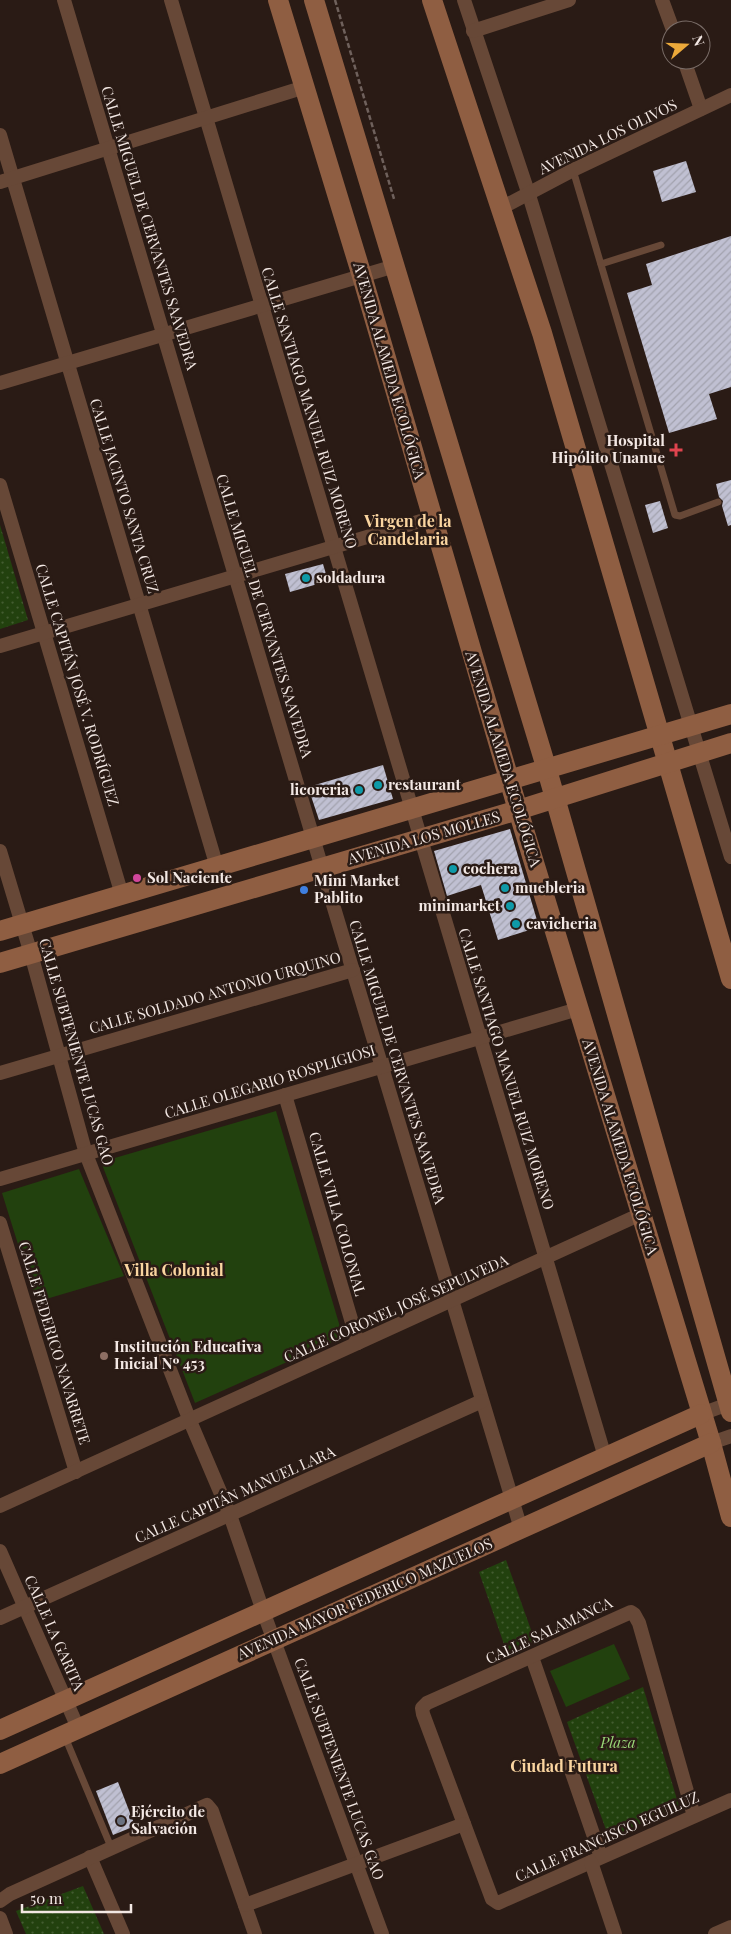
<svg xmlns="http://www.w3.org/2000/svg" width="731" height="1934" font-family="'Playfair Display',serif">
<defs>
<pattern id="park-dots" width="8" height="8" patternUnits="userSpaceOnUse" patternTransform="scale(1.25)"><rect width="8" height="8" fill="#22410e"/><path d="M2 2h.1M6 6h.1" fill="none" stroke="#435c31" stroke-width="1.8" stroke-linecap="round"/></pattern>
<pattern id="building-hatch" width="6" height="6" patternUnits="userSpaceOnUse" patternTransform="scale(1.25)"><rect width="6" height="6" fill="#c0c0d2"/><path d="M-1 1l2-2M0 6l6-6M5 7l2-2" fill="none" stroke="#a2a2ae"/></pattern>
</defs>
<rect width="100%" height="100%" fill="#2a1b15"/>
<g fill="#22410e">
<polygon points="276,1111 343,1337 195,1403 101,1162"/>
<polygon points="79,1169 124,1276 36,1302 2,1193"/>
<polygon points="614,1644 630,1679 566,1707 550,1671"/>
</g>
<g fill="url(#park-dots)">
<polygon points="0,525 28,620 0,629"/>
<polygon points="506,1560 535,1641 507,1653 479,1572"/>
<polygon points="643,1687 679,1806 609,1838 567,1722"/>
<polygon points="83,1886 104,1934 26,1934 16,1911"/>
</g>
<g fill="url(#building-hatch)">
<polygon points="686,161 696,192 662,202 653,171"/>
<polygon points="731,236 731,387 709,394 717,419 669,433 627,293 652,285 646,264"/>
<polygon points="731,480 731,525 728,526 722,506 723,501 719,497 716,484"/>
<polygon points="660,501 668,528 653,533 645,505"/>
<polygon points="323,564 328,581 290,592 285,574"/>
<polygon points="383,765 393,799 319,820 308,787"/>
<polygon points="510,829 539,927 498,940 481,885 447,896 434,851"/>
<polygon points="118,1782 135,1826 113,1835 96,1791"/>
</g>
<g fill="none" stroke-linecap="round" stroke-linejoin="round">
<polyline stroke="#6f615c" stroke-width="2.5" stroke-dasharray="5 2.5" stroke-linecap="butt" points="335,0 394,199"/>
<g stroke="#674837" stroke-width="7">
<polyline points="573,170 675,515 680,516 718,502"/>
<polyline points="601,264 661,245"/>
<polyline points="65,1737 111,1847"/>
</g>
<g stroke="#674837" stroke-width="14">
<polyline points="64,0 322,868 521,1529"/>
<polyline points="171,0 605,1457"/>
<polyline points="464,0 529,195 731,857"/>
<polyline points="662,0 673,30"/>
<polyline points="473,31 569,0"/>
<polyline points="684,60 701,109"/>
<polyline points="0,135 217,867"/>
<polyline points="0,182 305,87"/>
<polyline points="501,208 573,170 731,95"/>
<polyline points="0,383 395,266"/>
<polyline points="0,485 122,895"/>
<polyline points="0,646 431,518"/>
<polyline points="0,851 31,954 86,1154 190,1421 230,1515 263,1611 382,1934"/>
<polyline points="0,1073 353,970"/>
<polyline points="285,1095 358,1343"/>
<polyline points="0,1179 578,1009"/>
<polyline points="0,1223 76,1472"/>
<polyline points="701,1414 731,1403"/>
<polyline points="711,1443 731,1436"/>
<polyline points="0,1506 641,1214"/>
<polyline points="0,1551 78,1728"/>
<polyline points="0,1618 482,1401"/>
<polyline points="532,1657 601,1857"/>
<polyline points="694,1816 639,1623 634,1614 631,1612 427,1703 422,1708 423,1714 492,1899 498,1903 731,1800"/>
<polyline points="90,1857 123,1934"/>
<polyline points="591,1862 615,1934"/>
<polyline points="0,1901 10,1894 207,1805 212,1811 255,1934"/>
<polyline points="245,1905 464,1824"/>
<polyline points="0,1918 6,1934"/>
<polyline points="715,1934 731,1927"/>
</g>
<g stroke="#8f5e42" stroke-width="20">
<polyline points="278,0 362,276 518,810 711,1443 731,1517"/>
<polyline points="314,0 547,770 731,1412"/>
<polyline points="432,0 542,333 731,979"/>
<polyline points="0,931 731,714"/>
<polyline points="0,963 518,810 731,743"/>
<polyline points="0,1730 701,1414"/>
<polyline points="0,1764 711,1443"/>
</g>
</g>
<path fill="#e0444e" stroke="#2a1b15" stroke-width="2" d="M673.5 442.5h5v5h5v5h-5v5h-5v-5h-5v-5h5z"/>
<g fill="#0f9aa8" stroke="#2a1b15" stroke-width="2">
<circle cx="306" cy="578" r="5"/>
<circle cx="378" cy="785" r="5"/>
<circle cx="359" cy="790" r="5"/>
<circle cx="453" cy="869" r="5"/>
<circle cx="505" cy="888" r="5"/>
<circle cx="510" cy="906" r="5"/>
<circle cx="516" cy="924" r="5"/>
</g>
<circle fill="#d1479c" stroke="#2a1b15" stroke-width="2" cx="137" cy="878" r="5"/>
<circle fill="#3f7fe0" stroke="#2a1b15" stroke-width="2" cx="304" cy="890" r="5"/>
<circle fill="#8d6e63" stroke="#2a1b15" stroke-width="2" cx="104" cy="1356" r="5"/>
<circle fill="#6b7280" stroke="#2a1b15" stroke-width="2" cx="121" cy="1821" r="5"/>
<g text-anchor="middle" stroke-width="5" stroke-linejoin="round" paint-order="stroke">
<g font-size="15" fill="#f3e8e4" stroke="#2a1b15">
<text transform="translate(608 137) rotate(-26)" y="5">AVENIDA LOS OLIVOS</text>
<text transform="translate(149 228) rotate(73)" y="5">CALLE MIGUEL DE CERVANTES SAAVEDRA</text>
<text transform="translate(389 371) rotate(74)" y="5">AVENIDA ALAMEDA ECOLÓGICA</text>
<text transform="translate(309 408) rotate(73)" y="5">CALLE SANTIAGO MANUEL RUIZ MORENO</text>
<text transform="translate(124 496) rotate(73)" y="5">CALLE JACINTO SANTA CRUZ</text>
<text transform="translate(264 616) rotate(73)" y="5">CALLE MIGUEL DE CERVANTES SAAVEDRA</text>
<text transform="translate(77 685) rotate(73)" y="5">CALLE CAPITÁN JOSÉ V. RODRÍGUEZ</text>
<text transform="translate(503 759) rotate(73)" y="5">AVENIDA ALAMEDA ECOLÓGICA</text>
<text transform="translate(424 838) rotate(-16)" y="5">AVENIDA LOS MOLLES</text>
<text transform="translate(215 993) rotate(-16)" y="5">CALLE SOLDADO ANTONIO URQUINO</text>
<text transform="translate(76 1052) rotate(74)" y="5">CALLE SUBTENIENTE LUCAS GAO</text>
<text transform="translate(397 1062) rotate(73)" y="5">CALLE MIGUEL DE CERVANTES SAAVEDRA</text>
<text transform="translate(506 1069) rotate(73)" y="5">CALLE SANTIAGO MANUEL RUIZ MORENO</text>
<text transform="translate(270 1082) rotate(-17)" y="5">CALLE OLEGARIO ROSPLIGIOSI</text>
<text transform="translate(620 1147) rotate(73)" y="5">AVENIDA ALAMEDA ECOLÓGICA</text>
<text transform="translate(337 1214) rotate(74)" y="5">CALLE VILLA COLONIAL</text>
<text transform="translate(396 1309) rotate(-24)" y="5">CALLE CORONEL JOSÉ SEPULVEDA</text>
<text transform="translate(54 1343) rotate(73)" y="5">CALLE FEDERICO NAVARRETE</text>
<text transform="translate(235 1495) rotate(-24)" y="5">CALLE CAPITÁN MANUEL LARA</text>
<text transform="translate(365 1599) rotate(-24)" y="5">AVENIDA MAYOR FEDERICO MAZUELOS</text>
<text transform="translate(549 1631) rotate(-25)" y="5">CALLE SALAMANCA</text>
<text transform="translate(54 1633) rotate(66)" y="5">CALLE LA GARITA</text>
<text transform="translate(339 1769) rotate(70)" y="5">CALLE SUBTENIENTE LUCAS GAO</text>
<text transform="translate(607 1837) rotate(-24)" y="5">CALLE FRANCISCO EGUILUZ</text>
</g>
<g font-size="15" font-weight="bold" fill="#f3e8e4" stroke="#2a1b15" text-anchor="start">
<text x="665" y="446" text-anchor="end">Hospital<tspan x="665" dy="17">Hipólito Unanue</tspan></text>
<text x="316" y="583">soldadura</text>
<text x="388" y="790">restaurant</text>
<text x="349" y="795" text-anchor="end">licoreria</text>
<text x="463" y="874">cochera</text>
<text x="147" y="883">Sol Naciente</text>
<text x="314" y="886">Mini Market<tspan x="314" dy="17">Pablito</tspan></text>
<text x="515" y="893">muebleria</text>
<text x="500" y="911" text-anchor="end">minimarket</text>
<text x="526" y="929">cavicheria</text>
<text x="114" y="1352">Institución Educativa<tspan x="114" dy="17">Inicial Nº 453</tspan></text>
<text x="131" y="1817">Ejército de<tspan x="131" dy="17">Salvación</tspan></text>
</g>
<g font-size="15" font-style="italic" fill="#99d777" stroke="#2a1b15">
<text x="618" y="1748">Plaza</text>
</g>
<g font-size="16" font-weight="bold" fill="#fad5a0" stroke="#2a1b15">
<text x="408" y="527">Virgen de la<tspan x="408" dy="18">Candelaria</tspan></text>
<text x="174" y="1276">Villa Colonial</text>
<text x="564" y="1772">Ciudad Futura</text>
</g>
</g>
<g transform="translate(686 45) rotate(71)"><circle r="24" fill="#2a1b15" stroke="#7a6d68"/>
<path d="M0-4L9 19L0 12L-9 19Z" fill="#eca93a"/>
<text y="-8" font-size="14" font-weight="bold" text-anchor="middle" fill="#f3e8e4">N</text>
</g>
<path d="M22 1904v8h109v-8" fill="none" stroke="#f3e8e4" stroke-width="2.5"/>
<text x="30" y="1904" font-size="15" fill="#f3e8e4" stroke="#2a1b15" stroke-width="4" paint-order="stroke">50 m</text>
</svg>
